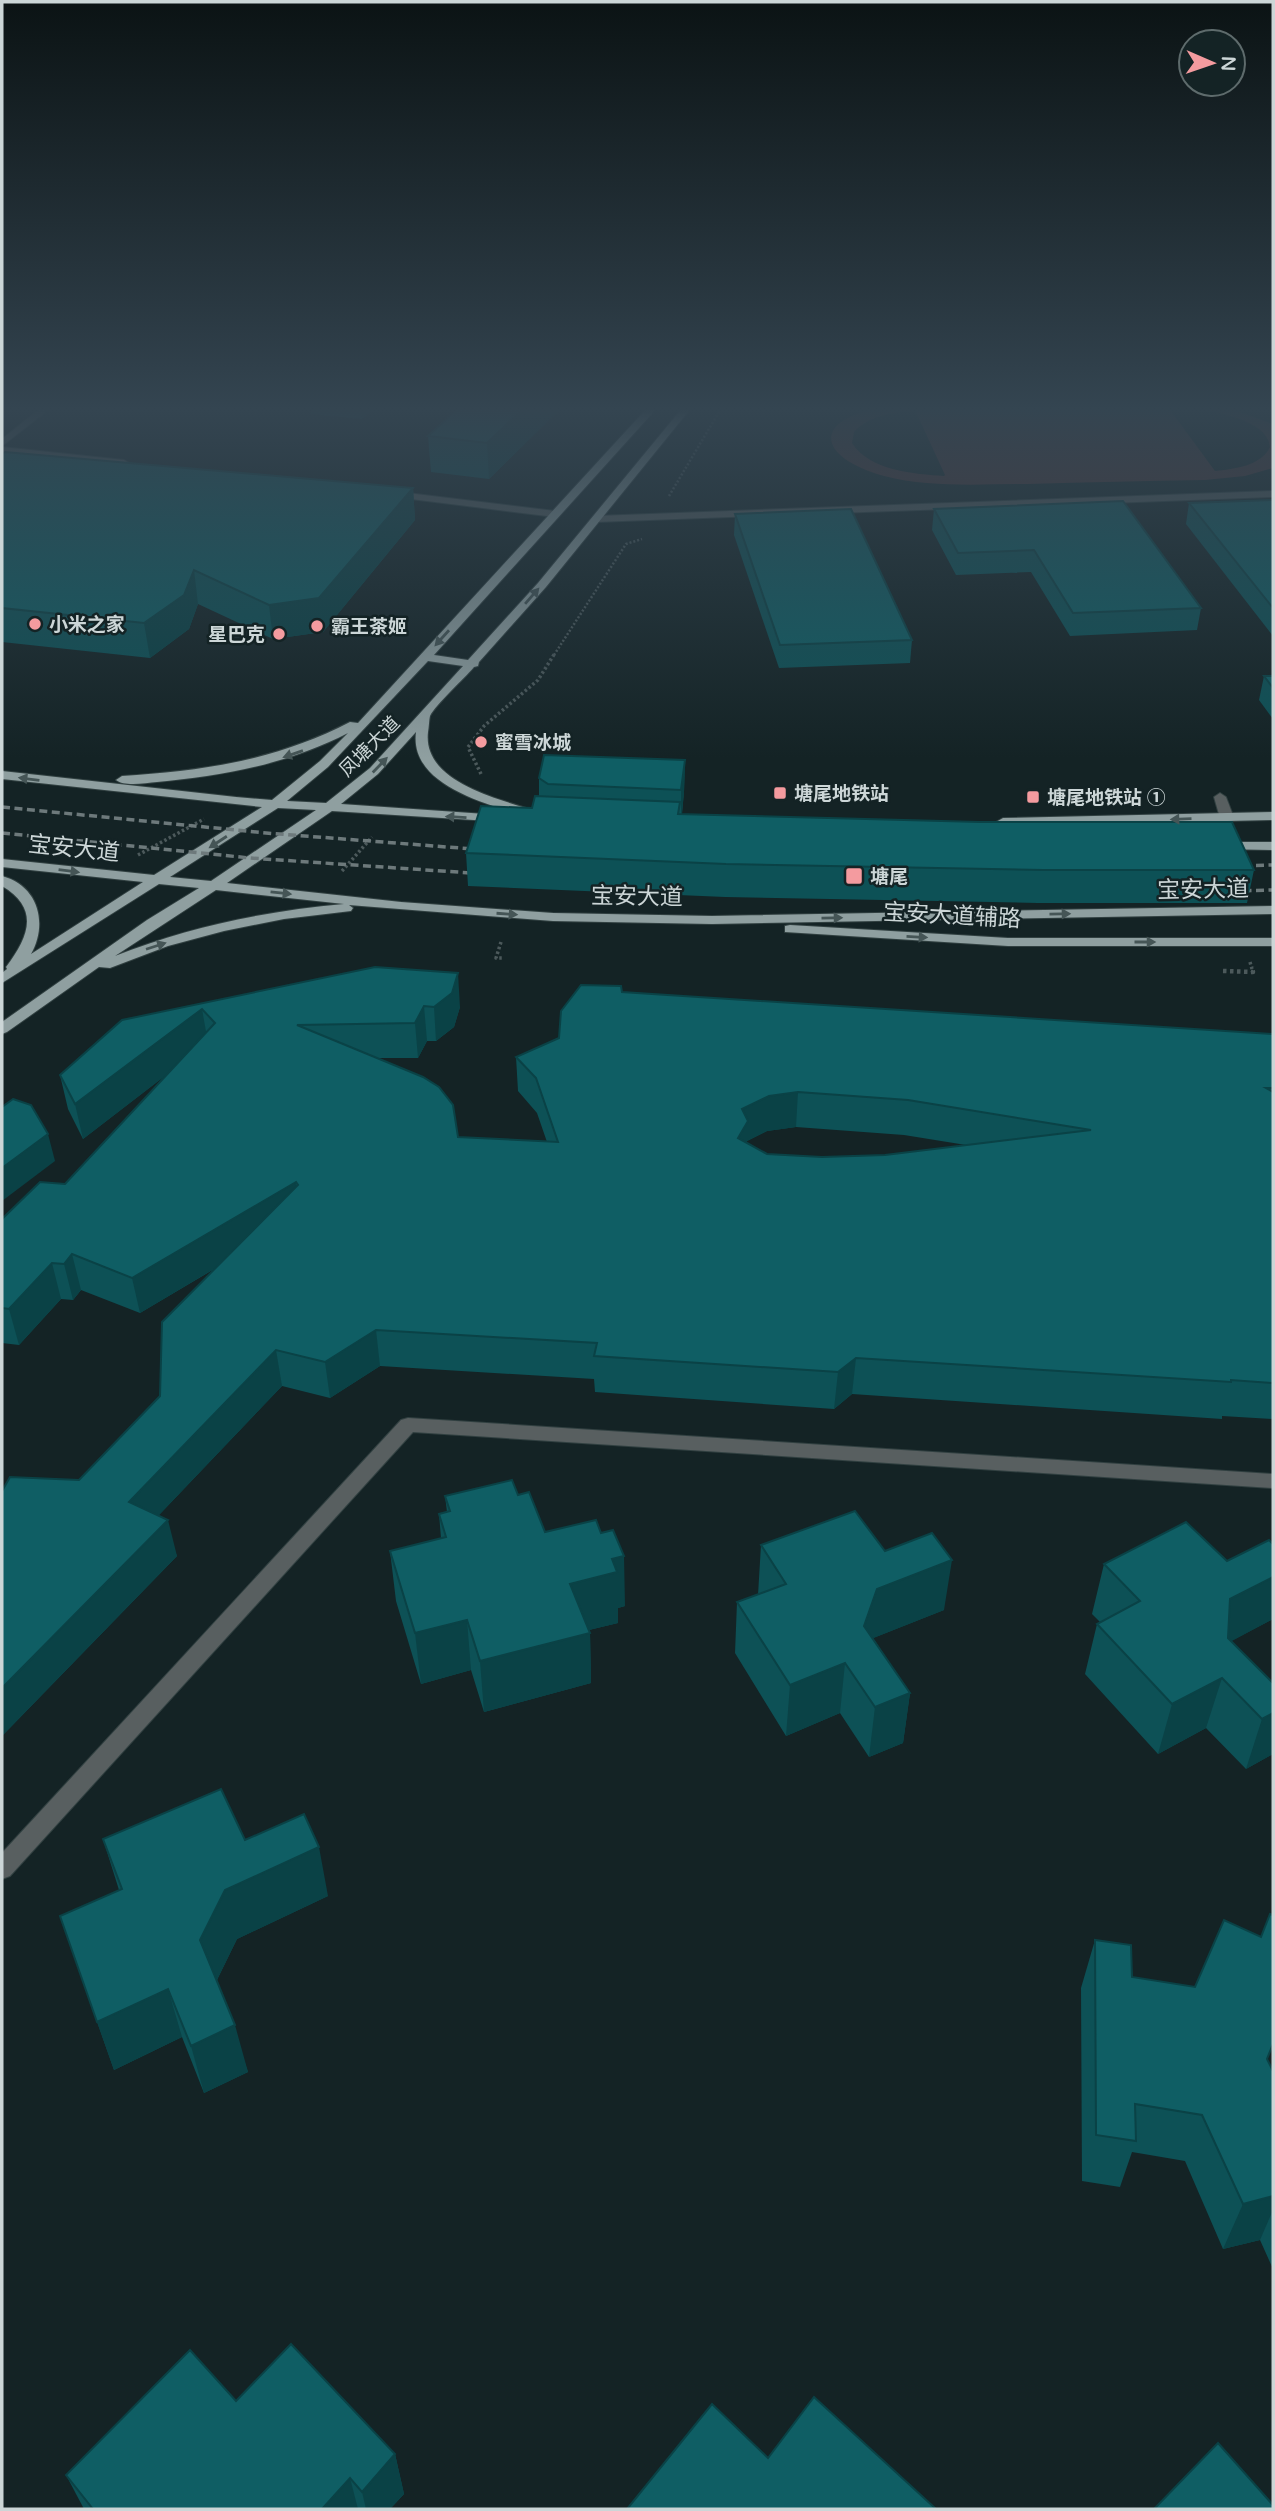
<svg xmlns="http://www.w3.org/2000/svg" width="1275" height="2511" font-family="'Varela Round','Noto Sans SC',sans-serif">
<rect width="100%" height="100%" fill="#142325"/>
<path fill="#533234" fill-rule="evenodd" d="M882,407H1168L1215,471C1234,469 1261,466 1270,447C1268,418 1207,410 1184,407H1227L1273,424V468L1245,476L1205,480C1146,481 1087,482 1028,484C980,484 931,488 884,476C819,458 809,421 882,407ZM915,410L945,475L944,476C915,474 870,471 852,443L854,432C869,415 894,413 915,410Z"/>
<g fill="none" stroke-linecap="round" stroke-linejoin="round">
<g stroke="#314041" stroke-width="2">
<g id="minor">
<polygon points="42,407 52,407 2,446 2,439"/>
<polygon points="2,447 124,460 129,463 124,466 2,453"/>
<polygon points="391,491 555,511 560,514 555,517 387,496 386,494"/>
<polygon points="1273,491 1273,497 596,522 591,519 596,516"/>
<polygon points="1220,793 1226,797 1234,818 1232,821 1227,822 1220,818 1214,797"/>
<polygon points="408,1418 1273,1474 1273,1488 413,1432 10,1876 2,1879 2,1853 401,1420"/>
</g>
</g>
<g stroke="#314041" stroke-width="2">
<g id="major">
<path d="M648,407H658L434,655L468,660L538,583L683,407H692L546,587L479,662L478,666L474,667C464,679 436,704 430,716C429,720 429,727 428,732C422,784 504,800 542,813V819H532C494,805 409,788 416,732L378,774L341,804L500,815L505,816V822L332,811L227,883L401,902L553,913L712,916L1273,906V914L712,924L553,921L349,905L353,908L351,911L284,919L224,931L168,946L110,968L99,967L7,1032L2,1034V1022L147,920L199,888L159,884L2,983V973L7,969L6,967C28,938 41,909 2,886V876C39,886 48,924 31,954L143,882L2,867V859L154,875L262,807L2,779V771L236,797L272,800L320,761L348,733C288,764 223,776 157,782C145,783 125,787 116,780L122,776C203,771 277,760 350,722L358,723ZM428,661L463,666L370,768L326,803L287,801L328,767ZM278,808L316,810L211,881L170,877ZM216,890L344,904C265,911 188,927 115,956Z"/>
<polygon points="1273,812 1273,820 1003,826 996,822 1003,818"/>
<polygon points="1221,842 1273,842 1273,850 1216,849 1216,843"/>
<polygon points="790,925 1008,938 1273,938 1273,946 1008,946 785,932 785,926"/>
</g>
</g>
<g stroke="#4c595b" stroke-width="2.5" stroke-dasharray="2 2" stroke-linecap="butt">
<polyline points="669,496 722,407"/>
<polyline points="554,655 626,544 642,539"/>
</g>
<g stroke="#4c595b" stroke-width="3.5" stroke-dasharray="2.5 2.5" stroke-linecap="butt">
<polyline points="481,774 468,747 484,726 538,680 555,653"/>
<polyline points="138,855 204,819"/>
<polyline points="342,871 372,837"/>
<polyline points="501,942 496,958 504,958"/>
<polyline points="1250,962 1252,969"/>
</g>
<polyline stroke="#4c595b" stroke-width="4.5" stroke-dasharray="3.5 3.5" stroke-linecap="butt" points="1223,971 1253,972 1252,967"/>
<use href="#minor" fill="#585f60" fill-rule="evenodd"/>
<use href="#major" fill="#8f9fa0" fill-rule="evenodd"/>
<g stroke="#6d797b" stroke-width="3.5" stroke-dasharray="8 4.5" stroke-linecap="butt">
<polyline points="2,807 266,833 486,850"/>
<polyline points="2,833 250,858 486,874"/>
<polyline points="1231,866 1273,865"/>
<polyline points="1231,891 1273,890"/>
</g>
</g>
<g fill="#0d5156" fill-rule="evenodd">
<polygon points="90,407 146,407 142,411"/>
<polygon points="310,407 377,407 362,419 311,414"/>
<polygon points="460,407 562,407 489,479 431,472 428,436"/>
<polygon points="2,454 413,488 415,520 323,632 273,639 198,604 189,629 150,658 2,642"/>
<polygon points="1273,500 1273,636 1186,524 1189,503"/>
<polygon points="934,509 1201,608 1197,630 1070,636 1031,572 956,575 932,530"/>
<polygon points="735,514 912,640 910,663 779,668 734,535"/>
<polygon points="1264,676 1273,676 1273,719 1259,700"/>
<polygon points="685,760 684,792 682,814 1254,870 1247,903 1038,903 725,897 468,886 466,853 532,808 539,796 539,778"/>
<path d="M375,967L460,1007L454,1027L436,1041H427L418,1058H378L458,1137L547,1142L537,1113L518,1091L516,1057L559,1038L622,992L1273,1034V1419L1222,1416V1419L852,1394L834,1409L595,1392L594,1379L380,1366L330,1398L282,1386L159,1515L177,1556L2,1736V1491L79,1480L160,1396L216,1268L140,1313L81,1290L73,1300L61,1299L19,1345L2,1343V1219L65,1184L166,1075L83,1139L68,1109L60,1075L122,1020ZM796,1127L904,1135L966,1145L885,1155L822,1157L767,1154L747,1143V1141L767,1131Z"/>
<polygon points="518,1495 545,1532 625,1606 618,1608 618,1623 589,1630 590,1633 591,1683 484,1712 471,1670 421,1684 396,1601 390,1551 441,1538 439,1514 447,1512 445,1496"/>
<polygon points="761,1545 885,1551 944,1610 873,1638 910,1693 903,1743 869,1757 840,1713 786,1736 735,1653 737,1602 758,1595"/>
<polygon points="1104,1564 1273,1619 1231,1641 1273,1683 1273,1754 1246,1769 1206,1728 1158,1754 1085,1674 1097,1624 1100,1622 1092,1614"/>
<polygon points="103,1839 245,1840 328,1896 237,1939 217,1980 248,2072 204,2093 182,2037 114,2070 60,1916 119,1890"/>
<polygon points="1095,1940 1132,1977 1267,2059 1273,2071 1273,2269 1260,2240 1223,2249 1185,2161 1132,2152 1120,2187 1082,2181 1081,1988"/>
<polygon points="236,2401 395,2454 404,2494 390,2509 84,2509 66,2475"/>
</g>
<g fill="#0a4246">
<polygon points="361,407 377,407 362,419"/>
<polygon points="525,407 562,407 489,479 487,443"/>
<polygon points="413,488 415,520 323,632 273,639 269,605"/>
<polygon points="194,570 198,604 189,629 150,658 144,623"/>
<polygon points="685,760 684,792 681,822 681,790"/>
<polygon points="458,973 460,1007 454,1027 436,1041 434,1007"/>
<polygon points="424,1006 427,1041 418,1058 415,1023"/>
<polygon points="202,1009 208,1043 83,1139 75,1104"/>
<polygon points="798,1092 796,1127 767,1131 747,1141 746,1156 738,1138 742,1109 769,1096"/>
<polygon points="48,1134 55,1161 2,1201 2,1168"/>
<polygon points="296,1182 301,1217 140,1313 132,1278"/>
<polygon points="72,1254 81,1290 73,1300 64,1264"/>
<polygon points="52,1263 61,1299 19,1345 9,1309"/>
<polygon points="376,1330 380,1366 330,1398 325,1362"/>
<polygon points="276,1350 282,1386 137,1538 129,1502"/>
<polygon points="856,1358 852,1394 834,1409 838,1372"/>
<polygon points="168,1520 177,1556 2,1736 2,1688"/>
<polygon points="624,1556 625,1606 618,1608 618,1623 572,1634 570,1584 612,1559"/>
<polygon points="952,1560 944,1610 871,1639 864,1626 877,1589"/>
<polygon points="1273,1577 1273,1619 1215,1650 1230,1599"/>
<polygon points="467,1620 471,1670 421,1684 415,1633"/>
<polygon points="590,1633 591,1683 484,1712 480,1661"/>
<polygon points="845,1663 840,1713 786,1736 790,1685"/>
<polygon points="1222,1678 1206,1728 1158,1754 1172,1704"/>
<polygon points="910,1693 903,1743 869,1757 875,1707"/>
<polygon points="1273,1713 1273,1754 1246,1769 1262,1719"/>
<polygon points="319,1847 328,1896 237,1939 213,1988 200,1940 225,1890"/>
<polygon points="168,1989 182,2037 114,2070 97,2022"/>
<polygon points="235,2025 248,2072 204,2093 191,2046"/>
<polygon points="1273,2196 1273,2210 1260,2240 1223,2249 1243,2204"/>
<polygon points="395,2454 404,2494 390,2509 366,2509 362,2492"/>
<polygon points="350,2478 358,2509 322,2509"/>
</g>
<g fill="#0f5e64" stroke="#0a4246" stroke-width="2" fill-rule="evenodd">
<polygon points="460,407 525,407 487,443 428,436"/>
<polygon points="5,452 413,488 319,598 269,605 194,570 184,595 144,623 2,608 2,454"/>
<polygon points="1273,500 1273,608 1189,503"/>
<polygon points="1123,501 1201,608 1073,613 1034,550 958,553 934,509"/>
<polygon points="851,509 912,640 780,645 735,514"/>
<polygon points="1264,676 1273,676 1273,688"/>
<polygon points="544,755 685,760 681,790 548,784 539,778"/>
<polygon points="535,796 680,802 678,814 980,822 1232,822 1254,870 1043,870 726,864 466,853 481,806 532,808"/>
<path d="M375,967L458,973L452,993L434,1007L424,1006L415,1023L297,1025L423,1077L439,1087L453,1105L458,1137L558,1142L536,1078L516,1057L559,1038L561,1011L581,985L621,986L622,992L1273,1034V1088H1266L1273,1092V1383L1231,1380V1382L856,1358L838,1372L594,1356L597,1343L376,1330L325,1362L276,1350L129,1502L168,1520L2,1688V1491L10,1477L79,1480L160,1396L162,1322L298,1185L296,1182L132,1278L72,1254L64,1264L52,1263L9,1309L2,1308V1219L40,1182L65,1184L215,1023L202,1009L75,1104L60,1075L122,1020ZM798,1092L908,1100L1091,1130L885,1155L822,1157L767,1154L738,1138L748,1121L742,1109L769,1096Z"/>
<polygon points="13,1099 31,1105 48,1134 2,1168 2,1107"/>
<polygon points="512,1480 518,1495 529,1492 545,1532 596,1520 601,1533 613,1530 624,1556 612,1559 617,1572 570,1584 590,1633 480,1661 467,1620 415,1633 390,1551 446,1537 439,1514 450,1511 445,1496"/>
<polygon points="855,1511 885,1551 932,1533 952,1560 877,1589 864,1626 910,1693 875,1707 845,1663 790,1685 737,1602 786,1584 761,1545"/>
<polygon points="1186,1522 1227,1561 1269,1540 1273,1544 1273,1577 1230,1599 1228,1638 1273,1683 1273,1713 1262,1719 1222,1678 1172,1704 1097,1624 1140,1601 1104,1564"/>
<polygon points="221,1789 245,1840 304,1814 319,1847 225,1890 200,1940 235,2025 191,2046 168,1989 97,2022 60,1916 122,1889 103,1839"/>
<polygon points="1270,1914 1273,1915 1273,2044 1267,2059 1273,2071 1273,2196 1243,2204 1202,2115 1135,2104 1136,2141 1096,2135 1095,1940 1131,1945 1132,1977 1195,1987 1224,1920 1261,1937"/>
<polygon points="291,2344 395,2454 362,2492 350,2478 322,2509 93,2509 66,2475 190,2350 236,2401"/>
<polygon points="814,2397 936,2509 627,2509 712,2404 768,2458"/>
<polygon points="1218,2443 1273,2505 1273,2509 1154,2509"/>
</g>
<defs><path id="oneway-solid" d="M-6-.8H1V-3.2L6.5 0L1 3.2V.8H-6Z" transform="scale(1.75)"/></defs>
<g fill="#455556">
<use href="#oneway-solid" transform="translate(532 596) rotate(-49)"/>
<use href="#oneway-solid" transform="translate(442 638) rotate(132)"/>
<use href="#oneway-solid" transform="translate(293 754) rotate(161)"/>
<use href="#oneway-solid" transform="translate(380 765) rotate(-46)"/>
<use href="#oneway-solid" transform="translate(29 779) rotate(-173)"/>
<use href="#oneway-solid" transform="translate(456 817) rotate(-177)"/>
<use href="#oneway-solid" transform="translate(1181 819) rotate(178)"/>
<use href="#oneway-solid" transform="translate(218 842) rotate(147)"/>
<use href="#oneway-solid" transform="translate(69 871) rotate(7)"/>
<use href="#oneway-solid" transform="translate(281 893) rotate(6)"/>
<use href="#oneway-solid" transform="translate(507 914) rotate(4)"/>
<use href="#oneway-solid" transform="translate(1060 914) rotate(-1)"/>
<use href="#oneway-solid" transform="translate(832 918) rotate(-1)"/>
<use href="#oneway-solid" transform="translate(917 937) rotate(3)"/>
<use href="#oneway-solid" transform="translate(1145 942)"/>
<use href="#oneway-solid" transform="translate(156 946) rotate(-18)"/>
</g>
<linearGradient id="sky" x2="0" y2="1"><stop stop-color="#0b1314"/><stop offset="0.54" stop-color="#344551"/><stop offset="1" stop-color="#344551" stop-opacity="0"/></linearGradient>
<rect width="1275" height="758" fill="url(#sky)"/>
<g fill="#f49b9f" stroke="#142325" stroke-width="2.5">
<circle cx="35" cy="624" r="7"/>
<circle cx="317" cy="626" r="7"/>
<circle cx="279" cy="634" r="7"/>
<circle cx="481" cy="742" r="7"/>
<rect x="773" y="786" width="14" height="14" rx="3.5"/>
<rect x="1026" y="790" width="14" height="14" rx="3.5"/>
<rect x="845" y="867" width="18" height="18" rx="3.5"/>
</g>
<g text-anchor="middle" stroke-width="5" stroke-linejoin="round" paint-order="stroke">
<g font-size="19" font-weight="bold" fill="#ccd6d7" stroke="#142325" text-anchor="start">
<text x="49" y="631">小米之家</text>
<text x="331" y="633">霸王茶姬</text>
<text x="265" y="641" text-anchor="end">星巴克</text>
<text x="495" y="749">蜜雪冰城</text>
<text x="794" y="800">塘尾地铁站</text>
<text x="1047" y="804">塘尾地铁站 ①</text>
<text x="870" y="883">塘尾</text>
</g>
<g font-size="19" fill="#ccd6d7" stroke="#142325">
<text transform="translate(369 746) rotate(-45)" y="7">凤塘大道</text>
</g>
<g font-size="23" fill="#ccd6d7" stroke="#142325">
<text transform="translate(74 848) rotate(6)" y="8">宝安大道</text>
<text transform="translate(1203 889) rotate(-1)" y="8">宝安大道</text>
<text transform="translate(637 896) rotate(1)" y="8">宝安大道</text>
<text transform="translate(952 915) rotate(3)" y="8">宝安大道辅路</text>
</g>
</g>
<rect width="1275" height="2511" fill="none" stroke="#ccd6d7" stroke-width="7"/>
<g transform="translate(1212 63) rotate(92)"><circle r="33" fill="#142325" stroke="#5e6b6c" stroke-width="2"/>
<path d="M0-5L12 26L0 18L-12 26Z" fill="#f49b9f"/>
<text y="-10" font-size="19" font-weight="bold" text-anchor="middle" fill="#ccd6d7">N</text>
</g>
</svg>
